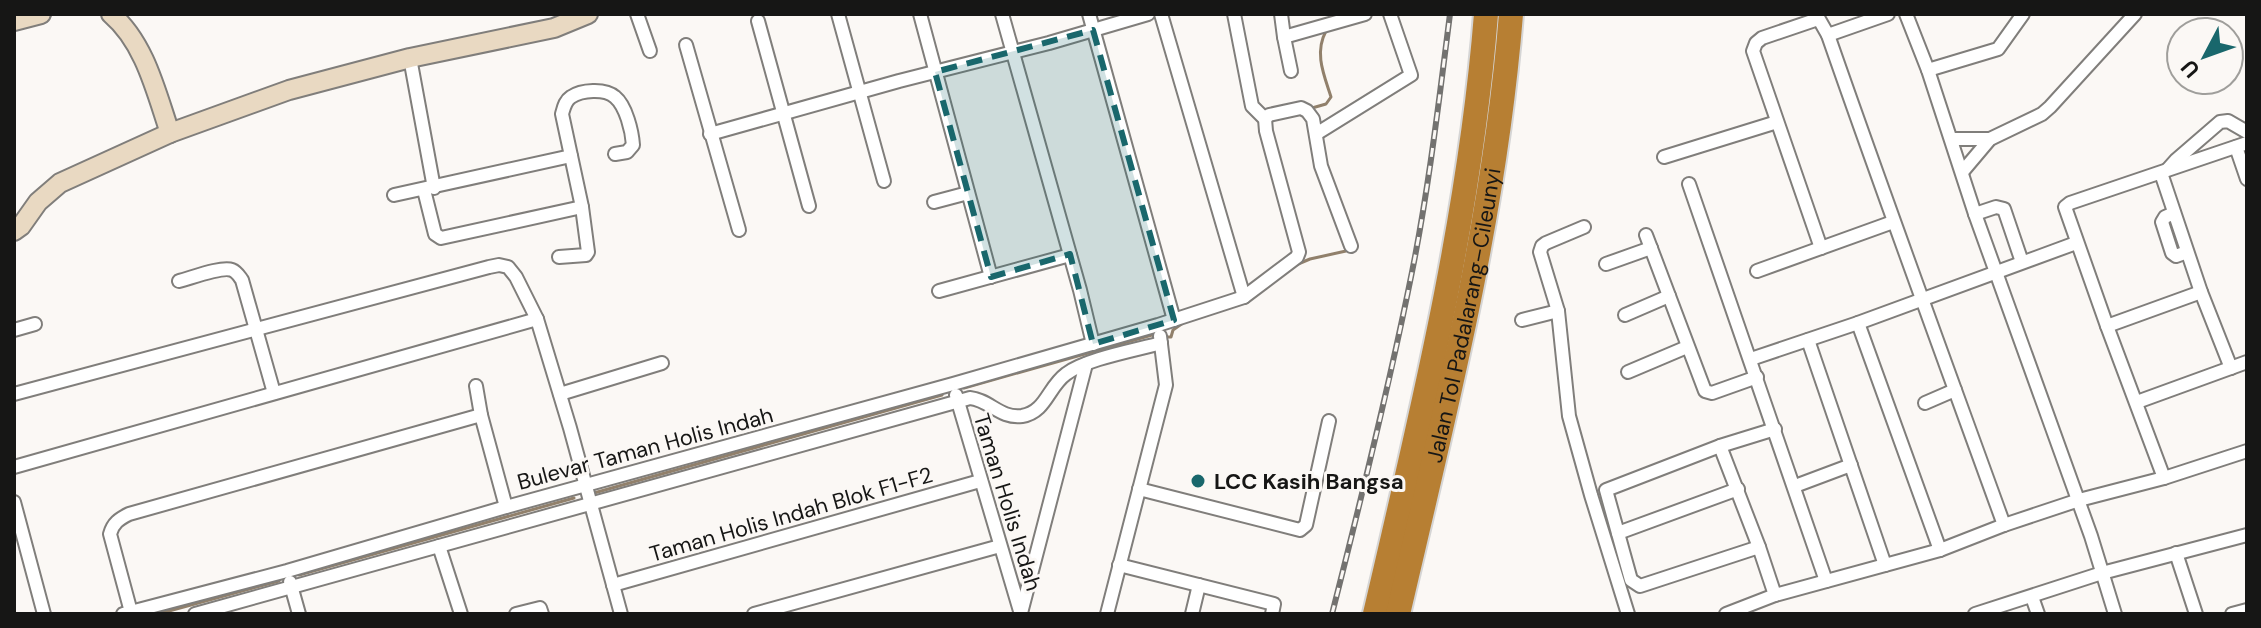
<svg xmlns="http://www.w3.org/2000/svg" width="2261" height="628" font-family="'DM Sans',sans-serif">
<rect width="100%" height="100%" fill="#fbf8f5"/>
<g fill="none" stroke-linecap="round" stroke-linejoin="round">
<g stroke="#91806b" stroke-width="3">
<path d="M1312,108L1326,104L1331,97C1324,75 1314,53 1326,31"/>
<polyline points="1291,267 1310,259 1346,251 1346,248"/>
<polyline points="1167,337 1171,337 1173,330 1183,323"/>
<polyline points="964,388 1152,335"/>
<polyline points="594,493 942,395"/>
<polyline points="299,575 574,498"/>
<polyline points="158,614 279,581"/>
</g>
<g stroke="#807e7b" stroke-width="16">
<g id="minor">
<polyline points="637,14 650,51"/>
<polyline points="838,14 884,181"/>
<polyline points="920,14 991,277"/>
<polyline points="1002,14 1080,290 1093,344"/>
<polyline points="1089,14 1174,320"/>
<polyline points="1161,14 1244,297"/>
<polyline points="1281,14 1284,37 1365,14"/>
<path d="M1816,14L1828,35C1885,199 1945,362 2004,525"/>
<polyline points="1906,14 1928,70 1975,214 2091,536 2115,614"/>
<polyline points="1818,19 1762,38 1756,43 1753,51 1821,248"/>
<polyline points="758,21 809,206"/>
<polyline points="1828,35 1888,14"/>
<polyline points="1284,37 1291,71"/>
<polyline points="686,45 739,230"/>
<polyline points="410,58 434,188"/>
<polyline points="1928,70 1998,49 2023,14"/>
<polyline points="1265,119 1269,115 1301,108 1307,111 1313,119 1321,166 1351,246"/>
<polyline points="710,134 899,81 1049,43 1148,14"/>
<polyline points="1316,134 1411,75 1390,14"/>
<polyline points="1952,139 1990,139"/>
<polyline points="2236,147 2247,179"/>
<polyline points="1664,157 1777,122"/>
<polyline points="2168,169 2176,160 2220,122 2228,121 2247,132"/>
<polyline points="1963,171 1990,139 2042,114 2050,107 2135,14"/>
<polyline points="2161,173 2201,292 2231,368"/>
<polyline points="1689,184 1826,581"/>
<polyline points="424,190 435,234 441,238 582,207"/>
<polyline points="394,195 571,156"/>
<polyline points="934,202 968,193"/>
<polyline points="2174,213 2165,217 2162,222 2172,253 2176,256 2187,252"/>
<polyline points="1975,214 1996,207 2004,209 2022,262"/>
<polyline points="1584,227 1546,243 1542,246 1540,252 1558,311 1569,416 1591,495 1628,614"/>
<polyline points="1646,235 1705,391 1712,393 1757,377"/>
<path d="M559,257L586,255L588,252L582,207L562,114C564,107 565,101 571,97C581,90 605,88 615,97C626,106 632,131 633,145L627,152L615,154"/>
<polyline points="1606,264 1651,248"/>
<polyline points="1757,271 1893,222"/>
<path d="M179,281C191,278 222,266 232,270C237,272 239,276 242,280L274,393"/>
<polyline points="939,291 1070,255"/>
<polyline points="1625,315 1669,296"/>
<polyline points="1522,320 1558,311"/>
<polyline points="1858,323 1940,550"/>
<polyline points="2107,326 2201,292"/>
<polyline points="14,330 35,324"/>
<polyline points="1808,340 1885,565"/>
<polyline points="1751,359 1858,323 2076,243"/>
<polyline points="1628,372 1687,347"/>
<polyline points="476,386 481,415 506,507"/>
<polyline points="14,394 489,267 499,265 508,267 516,277 537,319 570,428 621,614"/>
<polyline points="560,394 662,363"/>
<polyline points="956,395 1020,611"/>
<polyline points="2137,402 2247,362"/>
<polyline points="1925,403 1955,390"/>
<polyline points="1720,446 1759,547 1775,595"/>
<polyline points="14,467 537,319"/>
<polyline points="2164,478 2107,326 2065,207 2070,203 2247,143"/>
<polyline points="1795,486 1851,465"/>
<polyline points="1139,489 1300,530 1306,525 1329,421"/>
<polyline points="14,502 44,614"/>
<polyline points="1618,533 1738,489"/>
<polyline points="439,546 461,614"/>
<polyline points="1759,547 1640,586 1631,580 1606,490 1720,446 1775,429"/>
<polyline points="2176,553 2196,614"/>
<polyline points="1119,565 1274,604 1272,614"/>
<polyline points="290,582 299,614"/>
<polyline points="613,585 980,481"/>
<polyline points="2032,597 2038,614"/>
<path d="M131,612L110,534C113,523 119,519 129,514L481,415"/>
<polyline points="1021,613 1086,364"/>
<polyline points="123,614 287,571 506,507 953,384 1158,325 1244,297 1297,257 1299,252 1266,131 1265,119 1252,106 1234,14"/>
<path d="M195,614L970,398C990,400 1000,419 1022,416C1046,412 1048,387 1066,374C1085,359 1136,350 1161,343"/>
<polyline points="516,614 540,608 542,614"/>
<polyline points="754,614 1000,546"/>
<polyline points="1107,614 1166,385 1160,336"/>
<polyline points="1192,614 1199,585"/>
<polyline points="1726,614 1775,595 1940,550 2004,525 2079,500 2164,478 2247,451"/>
<polyline points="1975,614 2102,573 2247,535"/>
<polyline points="2232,614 2247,610"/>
</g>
</g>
<g stroke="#807e7b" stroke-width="22">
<g id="secondary">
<path d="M111,14C145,43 156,92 170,133"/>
<polyline points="14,21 41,14"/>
<polyline points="14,231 21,226 38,202 60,183 170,133 289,90 410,58 554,28 588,14"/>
</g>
</g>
<g stroke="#d5d5d5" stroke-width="28">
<g id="motorway">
<path d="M1375,614C1421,416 1470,217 1486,14"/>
<path id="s1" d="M1398,614C1444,416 1495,217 1511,14"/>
</g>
</g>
<use href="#minor" stroke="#fff" stroke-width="12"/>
<use href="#secondary" stroke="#e9d9c2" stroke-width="18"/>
<use href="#motorway" stroke="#b77f33" stroke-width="24"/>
<g stroke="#737270" stroke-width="6">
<path id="rail" d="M1332,614C1361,500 1389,387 1412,272C1429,187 1439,100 1450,14"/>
</g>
<use href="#rail" stroke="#fbf8f5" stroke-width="3" stroke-dasharray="9" stroke-linecap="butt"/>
</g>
<path fill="#19676c" fill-opacity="0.2" stroke="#19676c" stroke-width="6" stroke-dasharray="16 10" stroke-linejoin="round" d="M1093,30L1174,320L1093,344L1070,254L991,277L935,72Z"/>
<circle fill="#19676c" stroke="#fbf8f5" stroke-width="3" cx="1198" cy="481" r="8"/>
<g text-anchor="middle" stroke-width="6" stroke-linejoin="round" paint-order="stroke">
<g font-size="22" fill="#161615" stroke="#fbf8f5">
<text dy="8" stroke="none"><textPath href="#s1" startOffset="306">Jalan Tol Padalarang–Cileunyi</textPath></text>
<text transform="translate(645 448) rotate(-15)" y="8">Bulevar Taman Holis Indah</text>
<text transform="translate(1008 502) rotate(73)" y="8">Taman Holis Indah</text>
<text transform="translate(791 514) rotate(-16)" y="8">Taman Holis Indah Blok F1-F2</text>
</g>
<g font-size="22" font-weight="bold" fill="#161615" stroke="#fbf8f5" text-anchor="start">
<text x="1214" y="489">LCC Kasih Bangsa</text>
</g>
</g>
<rect width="2261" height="628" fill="none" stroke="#161615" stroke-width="32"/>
<g transform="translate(2205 56) rotate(229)"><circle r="38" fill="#fbf8f5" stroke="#9f9e9b" stroke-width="2"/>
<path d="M0-6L14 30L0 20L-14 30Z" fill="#19676c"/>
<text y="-12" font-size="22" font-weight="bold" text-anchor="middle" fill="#161615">U</text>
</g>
</svg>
